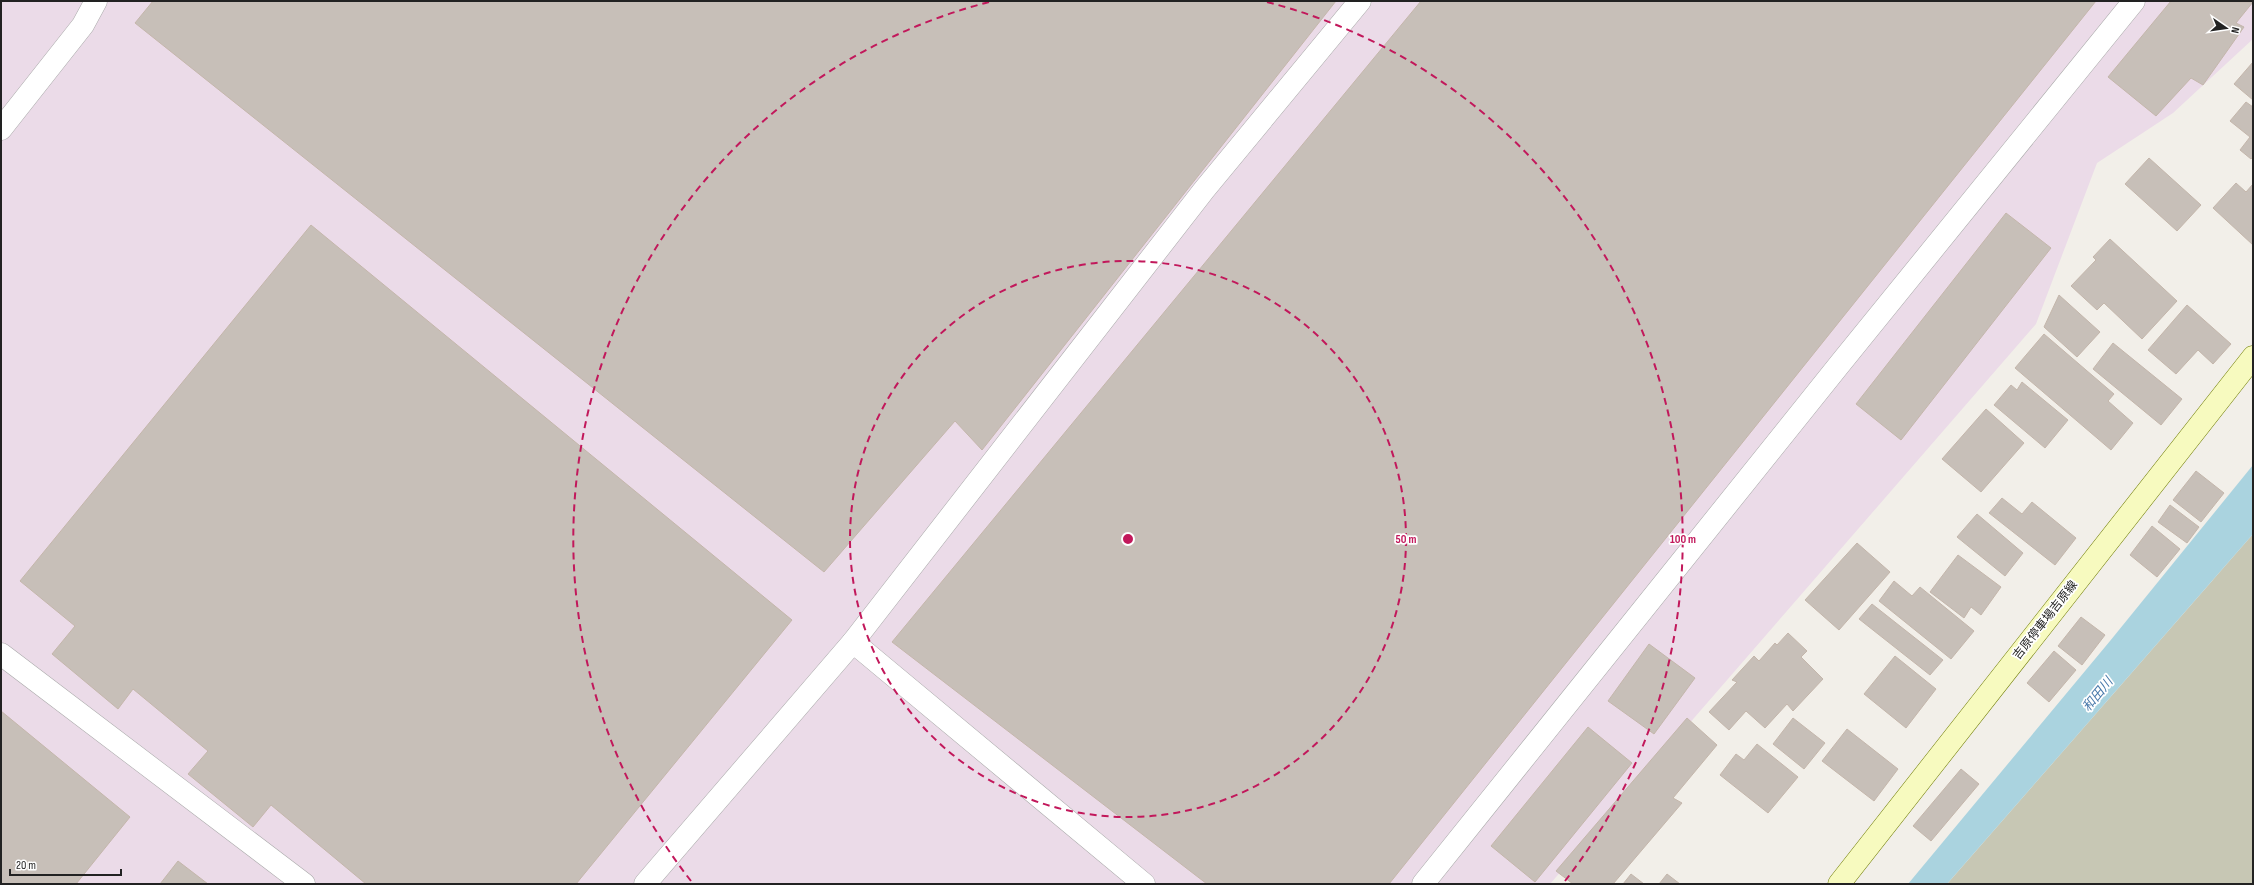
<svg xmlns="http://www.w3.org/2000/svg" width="2254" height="885" font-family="'Sofia Sans Condensed','Noto Sans JP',sans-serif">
<rect width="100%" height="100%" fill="#f2efe9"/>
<polygon fill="#ebdbe8" points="1,1 2253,1 2253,39 2173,113 2097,163 2036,324 1550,884 1,884"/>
<polygon fill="#c7c7b4" points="2253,534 2253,884 1947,884"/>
<polygon fill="#aad3df" points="2253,465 2253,534 1947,884 1908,884 2110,641"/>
<g fill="#c7bfb8" stroke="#c4b6ab">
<polygon points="153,1 1336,1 982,450 955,421 824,572 135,23"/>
<polygon points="1421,1 2096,1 1389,884 1207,884 892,642"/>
<polygon points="2171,1 2253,2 2236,23 2244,27 2203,85 2191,78 2156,116 2108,77"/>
<polygon points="2253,62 2253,100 2234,84"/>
<polygon points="2246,102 2253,107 2253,157 2251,159 2240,150 2250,137 2230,121"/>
<polygon points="2149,158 2201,205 2177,231 2125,184"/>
<polygon points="2236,183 2246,192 2253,184 2253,245 2213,208"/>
<polygon points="2006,213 2051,248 1901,440 1856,404"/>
<polygon points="311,225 792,620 576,884 366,884 271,805 253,827 188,774 208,751 133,689 118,709 52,654 75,626 20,581"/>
<polygon points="2110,239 2177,301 2142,339 2104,303 2097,310 2071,286 2096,260 2093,257"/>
<polygon points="2059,295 2100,332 2077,357 2044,327"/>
<polygon points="2187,305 2231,344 2213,364 2198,350 2176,374 2148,350"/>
<polygon points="2044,334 2114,394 2108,401 2133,423 2111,450 2015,368"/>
<polygon points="2113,343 2182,399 2161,425 2093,369"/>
<polygon points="2022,382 2068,420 2045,448 1994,405 2011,385 2017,390"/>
<polygon points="1986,409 2024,443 1981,492 1942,459"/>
<polygon points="2196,471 2224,493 2201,522 2173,500"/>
<polygon points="2002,498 2022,514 2032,502 2076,538 2055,565 1989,513"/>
<polygon points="2170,505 2199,527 2187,543 2158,522"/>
<polygon points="1977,514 2023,553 2005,576 1957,537"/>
<polygon points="2152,526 2180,549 2157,577 2130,555"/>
<polygon points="1857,543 1890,572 1839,630 1805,600"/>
<polygon points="1958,555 2001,587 1981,615 1971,607 1964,618 1930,592"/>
<polygon points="1894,581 1912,596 1920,587 1974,631 1951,659 1879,601"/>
<polygon points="1872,604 1943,660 1930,675 1859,619"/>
<polygon points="2081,617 2105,635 2082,665 2058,646"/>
<polygon points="1788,633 1807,651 1801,657 1823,679 1793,711 1787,704 1765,728 1746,711 1729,730 1709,712 1737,682 1732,680 1754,656 1759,661 1775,643 1777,645"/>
<polygon points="1649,644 1695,678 1654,734 1608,701"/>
<polygon points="2054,651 2076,670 2049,702 2027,683"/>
<polygon points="1895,656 1936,689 1906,728 1864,694"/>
<polygon points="1,711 130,817 76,884 1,884"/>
<polygon points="1687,718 1717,745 1673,798 1682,803 1613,884 1573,884 1556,871"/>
<polygon points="1793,718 1825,743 1804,769 1773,744"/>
<polygon points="1588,727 1632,763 1535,882 1491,846"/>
<polygon points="1847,729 1898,769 1874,801 1822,761"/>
<polygon points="1757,744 1798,777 1768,813 1720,775 1736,754 1744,760"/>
<polygon points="1961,769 1979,784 1931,841 1913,826"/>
<polygon points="178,861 208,884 160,884"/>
<polygon points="1631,874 1644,884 1623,884"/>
<polygon points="1667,874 1680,884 1659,884"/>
</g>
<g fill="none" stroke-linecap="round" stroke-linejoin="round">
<g stroke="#a9a9a9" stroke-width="23">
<g id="lane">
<polyline points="1,129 83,25 96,1"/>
<polyline points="853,642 1144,884"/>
<polyline points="1,654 304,884"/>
<polyline points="645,884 853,642 1204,190 1360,1"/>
<polyline points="1423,884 1839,365 2134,1"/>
</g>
</g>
<g stroke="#707d05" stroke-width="23">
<polyline id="secondary" points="1839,884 2253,357"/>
</g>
<use href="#lane" stroke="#fff" stroke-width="22"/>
<use href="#secondary" stroke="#f7fabf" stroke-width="22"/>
</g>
<g fill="none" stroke="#c2185b" stroke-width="2" stroke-dasharray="7 5">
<circle cx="1128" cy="539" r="278"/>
<path d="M691 881A555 555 0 0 1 989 2M1267 2A555 555 0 0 1 1565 881"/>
</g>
<g text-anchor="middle" stroke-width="3.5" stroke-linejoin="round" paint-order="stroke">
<g font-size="12" fill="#222" stroke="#fff">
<text transform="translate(2045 620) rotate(-52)" y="4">吉原停車場吉原線</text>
</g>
<g font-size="13" font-style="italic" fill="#4a7aab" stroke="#fff">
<text transform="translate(2097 694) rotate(-51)" y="5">和田川</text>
</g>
</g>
<circle cx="1128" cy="539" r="6" fill="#c2185b" stroke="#fff" stroke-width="2"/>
<g font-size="12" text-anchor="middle" font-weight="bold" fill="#c2185b" stroke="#fff" stroke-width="3.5" stroke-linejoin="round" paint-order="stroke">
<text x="1406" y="543">50 m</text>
<text x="1683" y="543">100 m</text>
</g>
<rect width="2254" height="885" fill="none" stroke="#222222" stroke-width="4"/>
<g transform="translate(2226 28) rotate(103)" stroke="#ffffff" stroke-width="3" paint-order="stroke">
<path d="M0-3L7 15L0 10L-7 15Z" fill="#222222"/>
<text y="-6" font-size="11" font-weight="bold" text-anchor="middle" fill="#222222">N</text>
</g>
<path d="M10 869v6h111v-6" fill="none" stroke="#222222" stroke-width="2"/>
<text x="16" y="869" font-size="12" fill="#222222" stroke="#ffffff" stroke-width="3" paint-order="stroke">20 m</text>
</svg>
